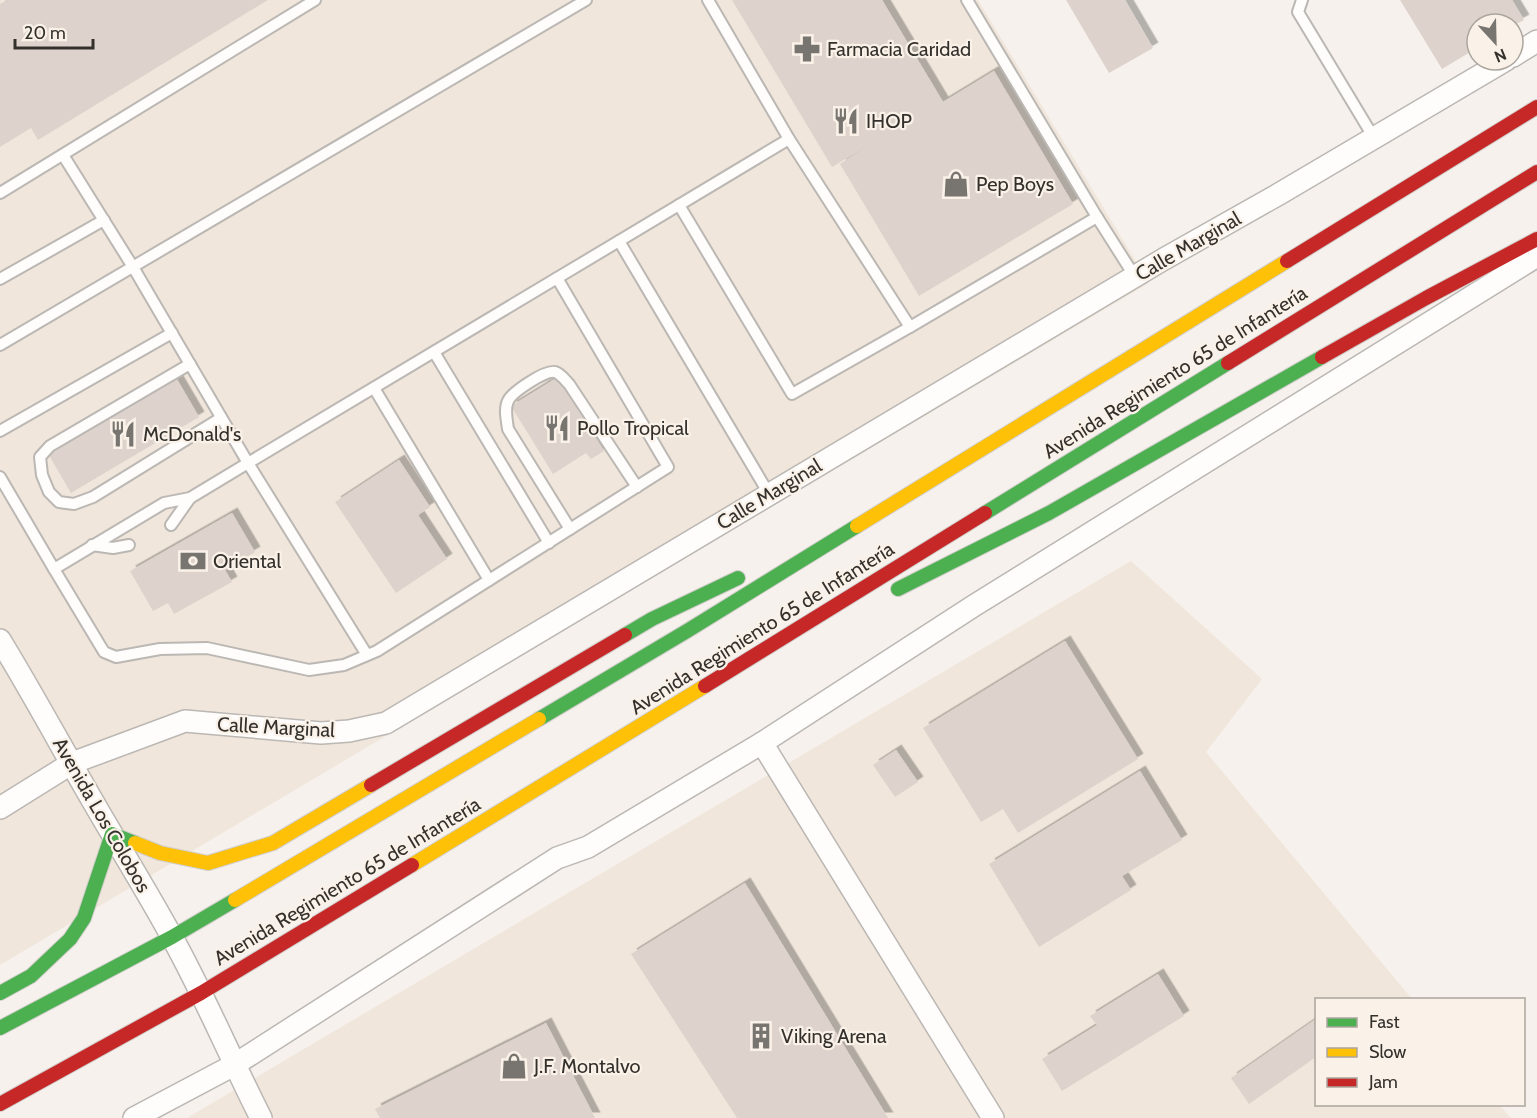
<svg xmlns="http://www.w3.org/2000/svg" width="1537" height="1118" font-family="Cabin,sans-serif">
<defs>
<filter id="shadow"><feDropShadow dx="5.5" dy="-5.5" stdDeviation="0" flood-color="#0004"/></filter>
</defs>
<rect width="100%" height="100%" fill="#f6f1ec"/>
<g fill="#f0e6db">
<polygon points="0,0 978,0 1149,283 0,965"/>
<polygon points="1131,561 1262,679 1206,752 1412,999 1316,1000 1316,1104 1499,1105 1511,1118 187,1118"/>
</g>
<g fill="#ded3cc" filter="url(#shadow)">
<polygon points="7,0 268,0 38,140 31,128 0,147 0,4"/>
<polygon points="732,0 882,0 943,102 994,71 1073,204 919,296 840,164 867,146 832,167"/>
<polygon points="1066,0 1125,0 1153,48 1109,73"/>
<polygon points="1400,0 1512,0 1524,20 1513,26 1513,24 1477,24 1477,48 1442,69"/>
<polygon points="175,376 199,417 71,493 47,452"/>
<polygon points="558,377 604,451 591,459 586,453 553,474 511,406"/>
<polygon points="399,460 430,507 418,515 447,559 396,593 335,502"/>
<polygon points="232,513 255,552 225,570 232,582 174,614 168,603 153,611 130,571"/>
<polygon points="1065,641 1138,759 1018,833 1003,809 981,822 923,728"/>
<polygon points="896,750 918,782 895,797 873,765"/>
<polygon points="1140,771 1182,840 1122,876 1131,890 1039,947 989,864"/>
<polygon points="745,883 888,1118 737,1118 631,954"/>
<polygon points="1158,974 1184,1016 1062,1091 1042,1059 1097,1025 1090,1016"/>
<polygon points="1316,1019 1316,1057 1249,1104 1231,1078"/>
<polygon points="546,1023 595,1118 380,1118 375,1109"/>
</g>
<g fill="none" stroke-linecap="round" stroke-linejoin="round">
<g stroke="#bbb7b3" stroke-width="14">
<g id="lane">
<polyline points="708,0 789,139 910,327 1097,217"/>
<polyline points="967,0 1097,217 1135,277"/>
<polyline points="1302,0 1298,12 1374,138"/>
<polyline points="63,155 133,267 248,463 619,241"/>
<polyline points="0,193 315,0"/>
<polyline points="679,205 792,394 910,327"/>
<polyline points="0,279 104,220"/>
<polyline points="0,345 586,0"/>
<polyline points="434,352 549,543"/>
<polyline points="190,364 50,446 40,457 42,475 49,492 59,502 74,504 93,497 221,418"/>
<polyline points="374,388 489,580"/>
<polyline points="0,431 172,333"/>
<polyline points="0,477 54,569"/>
<polyline points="769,494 619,241 789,139"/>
<polyline points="171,525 190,498"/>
<path d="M570,529L508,429C507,421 504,409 508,401C512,392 545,370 555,372C561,374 565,380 569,384L637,487"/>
<polyline points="92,545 113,548 129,545"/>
<polyline points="367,655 248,463 190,498 164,503 54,569 104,652 116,657 160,649 207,648 309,670 344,665 377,651 668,467 557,278"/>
</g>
</g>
<g stroke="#bbb7b3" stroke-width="24">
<g id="street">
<polyline points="1513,56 1537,41"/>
<path d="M0,640C33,694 63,750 95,805C121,850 148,893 173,939C205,997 231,1059 261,1118"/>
<polyline points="762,743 993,1118"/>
<polyline points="0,808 72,763 185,721 321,733 349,731 386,723 1164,259 1279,194 1506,60"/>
<polyline points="134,1118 234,1065 557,858 588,847 762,743 975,605 1537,256"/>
</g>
</g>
<g stroke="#cfcdca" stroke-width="16">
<g id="fast">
<polyline points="985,513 1228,363"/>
<polyline points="898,589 1049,513 1322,357"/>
<polyline points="625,635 652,619 738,578"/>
<polyline points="539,719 687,631 857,526"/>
<polyline points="0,993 31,976 70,939 84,918 112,834 135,843"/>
<polyline points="0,1028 172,937 235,900"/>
</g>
</g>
<g stroke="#cfcdca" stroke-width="16">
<g id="slow">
<polyline points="857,526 1287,261"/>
<polyline points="135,843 160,853 208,863 273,843 371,785"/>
<polyline points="412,865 705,686"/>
<polyline points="235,900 539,719"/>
</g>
</g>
<g stroke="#cfcdca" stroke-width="16">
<g id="jam">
<polyline points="1287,261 1537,107"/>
<polyline points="1322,357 1426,298 1537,239"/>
<polyline points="1228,363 1537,172"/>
<polyline points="705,686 985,513"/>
<polyline points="371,785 625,635"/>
<polyline points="0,1104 201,993 412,865"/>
</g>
</g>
<use href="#lane" stroke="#fefdfc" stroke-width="10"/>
<use href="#street" stroke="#fefdfc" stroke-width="21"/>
<use href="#fast" stroke="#4caf50" stroke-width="14"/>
<use href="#slow" stroke="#ffc107" stroke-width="14"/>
<use href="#jam" stroke="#c62828" stroke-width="14"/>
</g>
<defs>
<g id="pharmacy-bare" transform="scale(2.07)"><path d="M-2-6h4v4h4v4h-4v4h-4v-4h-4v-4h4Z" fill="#787470" stroke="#faf2e8" stroke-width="2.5" paint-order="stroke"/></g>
<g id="restaurant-bare" transform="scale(2.07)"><path d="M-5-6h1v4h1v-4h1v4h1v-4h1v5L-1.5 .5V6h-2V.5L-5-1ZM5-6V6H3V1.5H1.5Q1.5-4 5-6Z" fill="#787470" stroke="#faf2e8" stroke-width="2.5" paint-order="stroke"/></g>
<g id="shop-bare" transform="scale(2.07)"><path d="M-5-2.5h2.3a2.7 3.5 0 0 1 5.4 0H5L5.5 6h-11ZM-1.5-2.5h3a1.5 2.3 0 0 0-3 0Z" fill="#787470" stroke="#faf2e8" stroke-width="2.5" paint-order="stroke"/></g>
<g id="bank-bare" transform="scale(2.07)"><path d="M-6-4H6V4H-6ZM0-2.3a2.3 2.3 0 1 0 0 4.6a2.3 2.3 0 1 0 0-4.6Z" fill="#787470" stroke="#faf2e8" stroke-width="2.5" paint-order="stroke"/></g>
<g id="building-bare" transform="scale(2.07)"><path d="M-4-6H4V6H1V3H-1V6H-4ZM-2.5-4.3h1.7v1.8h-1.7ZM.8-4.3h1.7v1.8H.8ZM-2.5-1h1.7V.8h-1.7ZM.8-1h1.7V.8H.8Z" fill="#787470" stroke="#faf2e8" stroke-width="2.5" paint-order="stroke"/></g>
</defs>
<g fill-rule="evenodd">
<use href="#pharmacy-bare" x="807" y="49"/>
<use href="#restaurant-bare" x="846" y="121"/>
<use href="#shop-bare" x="956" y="184"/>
<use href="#restaurant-bare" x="557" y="428"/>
<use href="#restaurant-bare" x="123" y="434"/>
<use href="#bank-bare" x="193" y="561"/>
<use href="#building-bare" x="761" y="1036"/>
<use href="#shop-bare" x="514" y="1066"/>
</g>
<g text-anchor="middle" stroke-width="4.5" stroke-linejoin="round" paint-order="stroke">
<g font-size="20" fill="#34312d" stroke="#faf2e8" text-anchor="start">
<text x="827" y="56">Farmacia Caridad</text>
<text x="866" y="128">IHOP</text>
<text x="976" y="191">Pep Boys</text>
<text x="577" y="435">Pollo Tropical</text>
<text x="143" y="441">McDonald's</text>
<text x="213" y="568">Oriental</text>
<text x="781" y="1043">Viking Arena</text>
<text x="534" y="1073">J.F. Montalvo</text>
</g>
<g font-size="20" fill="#34312d" stroke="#faf2e8">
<text transform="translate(1188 246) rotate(-30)" y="7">Calle Marginal</text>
<text transform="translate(1175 372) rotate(-32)" y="7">Avenida Regimiento 65 de Infantería</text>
<text transform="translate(769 494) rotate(-31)" y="7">Calle Marginal</text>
<text transform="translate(762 628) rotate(-32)" y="7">Avenida Regimiento 65 de Infantería</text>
<text transform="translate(276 727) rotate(3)" y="7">Calle Marginal</text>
<text transform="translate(102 815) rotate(60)" y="7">Avenida Los Colobos</text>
<text transform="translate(347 881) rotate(-31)" y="7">Avenida Regimiento 65 de Infantería</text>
</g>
</g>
<rect x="1315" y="998" width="210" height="108" fill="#faf2e8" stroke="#aba59d" stroke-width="1.5"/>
<rect x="1327" y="1018" width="30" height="9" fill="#4caf50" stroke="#aba59d" stroke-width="1.5"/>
<text x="1369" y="1028" font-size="18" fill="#34312d">Fast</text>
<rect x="1327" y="1048" width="30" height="9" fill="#ffc107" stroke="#aba59d" stroke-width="1.5"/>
<text x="1369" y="1058" font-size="18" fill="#34312d">Slow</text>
<rect x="1327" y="1078" width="30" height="9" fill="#c62828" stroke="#aba59d" stroke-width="1.5"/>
<text x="1369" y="1088" font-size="18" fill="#34312d">Jam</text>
<g transform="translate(1495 42) rotate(158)"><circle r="28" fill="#faf2e8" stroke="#aba59d" stroke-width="1.5"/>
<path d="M0-4.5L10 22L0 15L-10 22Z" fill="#787470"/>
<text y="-9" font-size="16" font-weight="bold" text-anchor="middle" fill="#34312d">N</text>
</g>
<path d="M15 39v9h78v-9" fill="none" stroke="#34312d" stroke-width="3"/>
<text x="24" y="39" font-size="18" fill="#34312d" stroke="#faf2e8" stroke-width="4.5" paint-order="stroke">20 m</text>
</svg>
